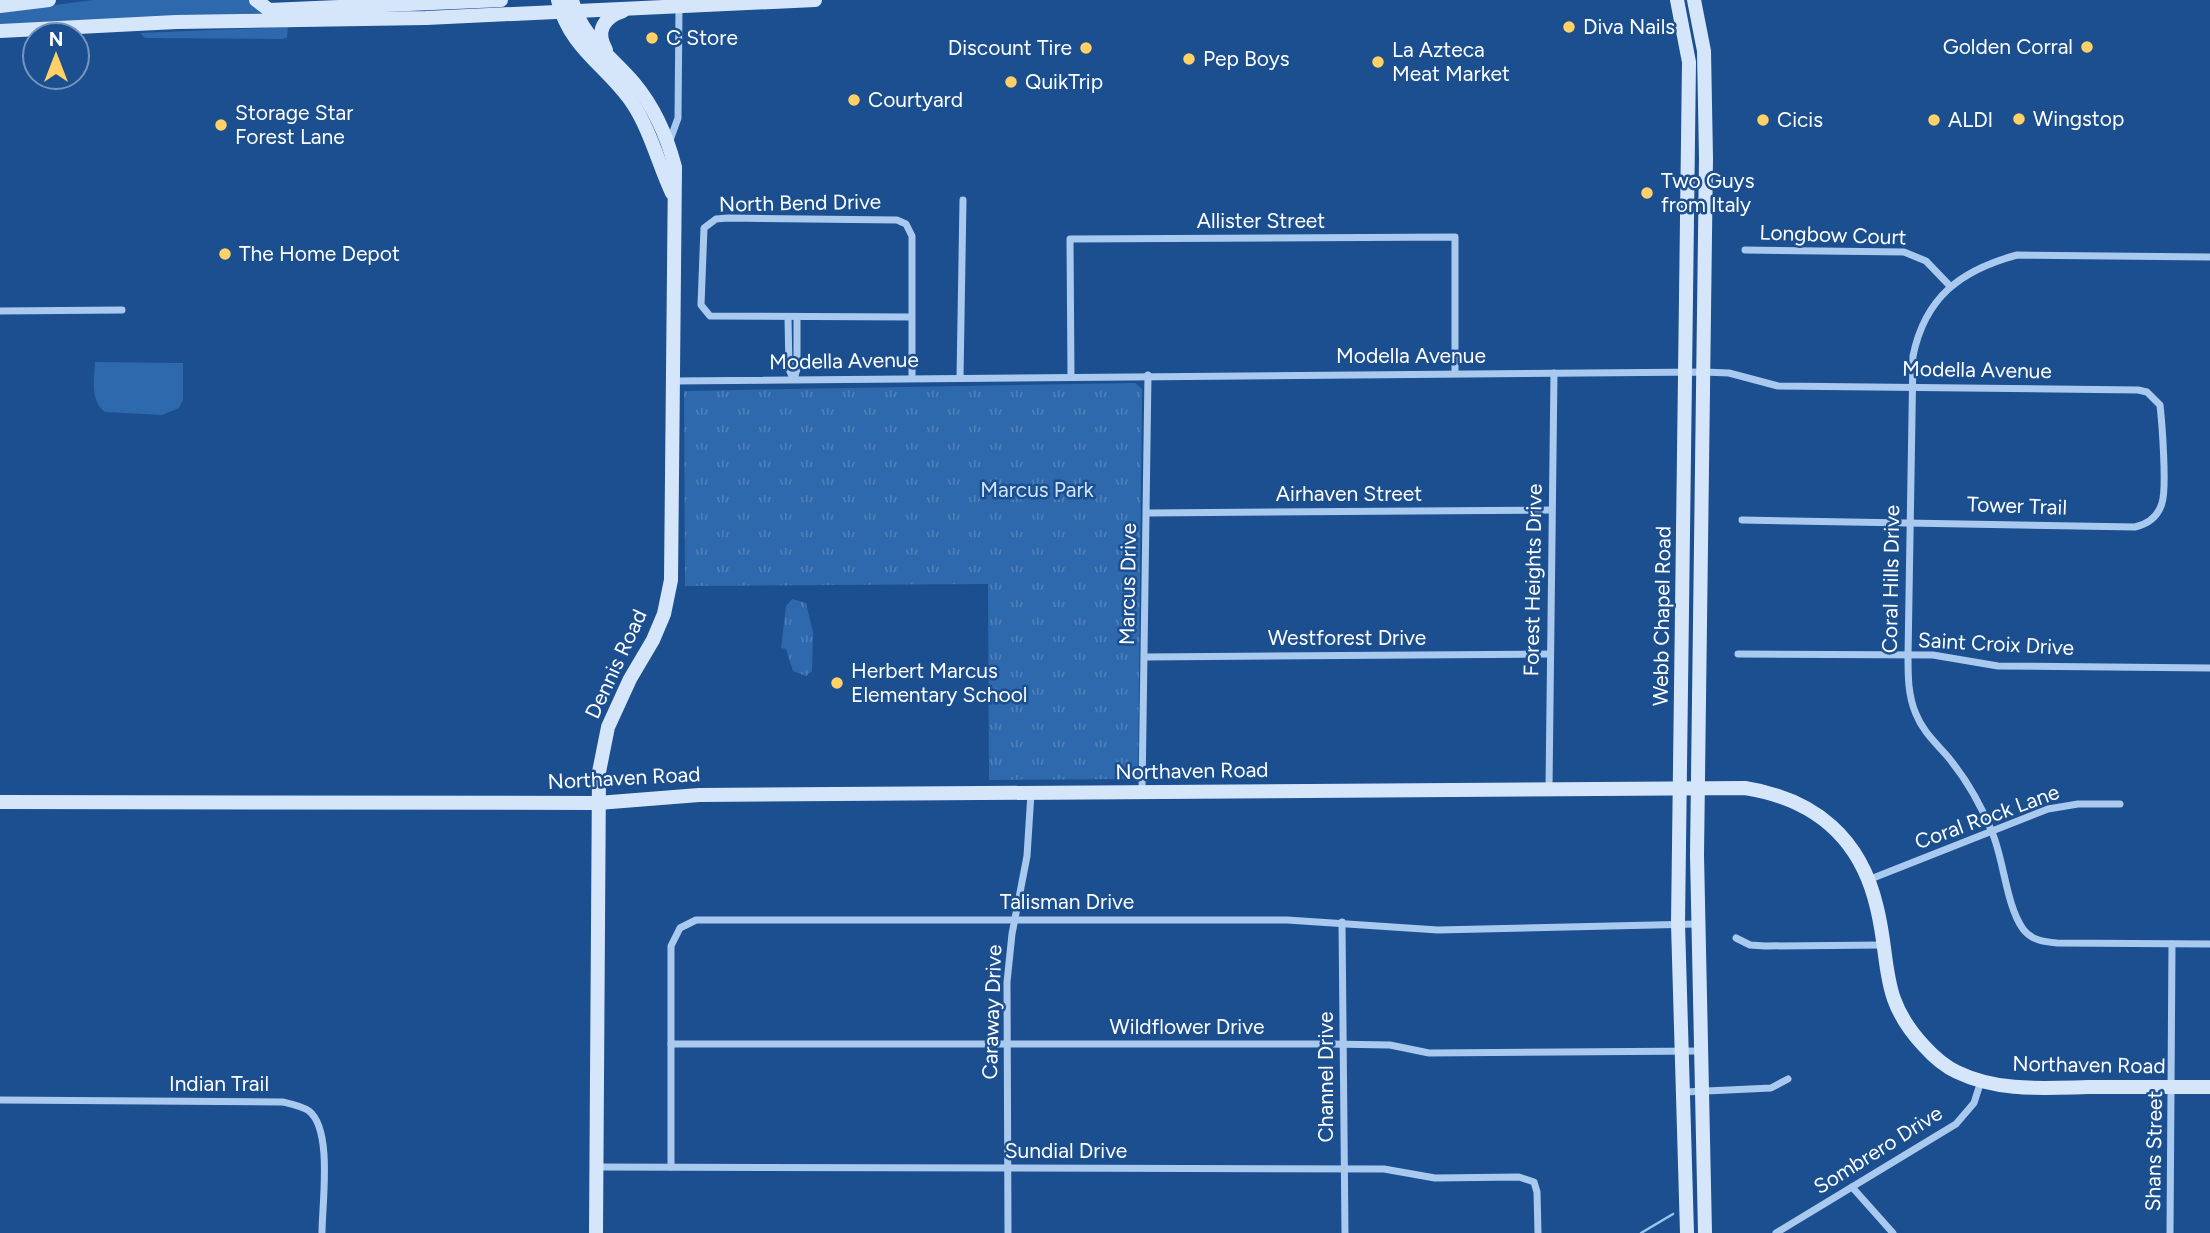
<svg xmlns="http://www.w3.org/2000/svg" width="2210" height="1233" font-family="Figtree,sans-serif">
<defs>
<pattern id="park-tufts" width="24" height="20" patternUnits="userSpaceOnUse" patternTransform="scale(1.75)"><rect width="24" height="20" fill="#2e69ad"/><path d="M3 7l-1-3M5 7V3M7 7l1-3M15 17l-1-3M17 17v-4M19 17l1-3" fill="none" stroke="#4d80b9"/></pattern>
</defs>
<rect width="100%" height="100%" fill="#1b4f8f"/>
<g fill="#2e69ad">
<polygon points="93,0 251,0 261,13 0,27 0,12"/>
<polygon points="288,27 287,38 281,39 145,38 140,33"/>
<path d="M95,362L183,363V400L179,408L162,415L105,412C90,400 94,380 95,362Z"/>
</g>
<g fill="url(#park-tufts)">
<polygon points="1135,383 1142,389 1138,779 989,780 988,584 685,586 684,391"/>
<polygon points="792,599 806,603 813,632 812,671 806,676 793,671 786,649 781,648 786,606"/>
</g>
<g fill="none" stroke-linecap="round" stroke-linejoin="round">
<polyline stroke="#9cc4f0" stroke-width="2.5" points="1641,1233 1673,1214"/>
<g stroke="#a9c9ee" stroke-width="7">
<polyline points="669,143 678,118 679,8"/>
<polyline points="1745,250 1904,252 1926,261 1950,286"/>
<path d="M2210,257L2017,255C1961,270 1925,297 1913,356L1908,656C1908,676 1908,696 1916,714C1923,732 1936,743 1948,757C1967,780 1981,805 1992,832C2004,860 2006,905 2023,929C2031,940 2044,942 2057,943L2210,944"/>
<polyline points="0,311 122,310"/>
<polyline points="911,317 710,316 701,305 704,228 716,219 728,218 897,220 906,224 912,236 912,378"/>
<polyline points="788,318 789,369 793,379"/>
<polyline points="1071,376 1070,239 1455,237 1455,373"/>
<polyline points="960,378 963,200"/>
<polyline points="794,379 797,369 797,318"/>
<path d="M674,381L1704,372L1729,373L1778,386L2138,390L2147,392L2160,405C2162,423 2167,488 2162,503C2158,517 2148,524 2135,527L1742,520"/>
<polyline points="1147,513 1551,510"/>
<polyline points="1738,654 1933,655 1998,666 2210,668"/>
<polyline points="1145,657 1549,654"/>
<polyline points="1549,788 1554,373"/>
<polyline points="1142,792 1148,375"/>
<polyline points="1868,880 2048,809 2078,804 2120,804"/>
<polyline points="1342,922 1345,1233"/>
<polyline points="1736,938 1750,945 1765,946 1883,945"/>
<polyline points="671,1044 1330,1044 1390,1045 1429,1053 1702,1051"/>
<polyline points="1685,1092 1771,1088 1788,1079"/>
<path d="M0,1100L283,1102C292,1104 302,1106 309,1111C333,1130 322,1204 322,1233"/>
<polyline points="597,1167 1384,1169 1435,1178 1519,1177 1534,1182 1537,1192 1538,1233"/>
<polyline points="671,1167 671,946 680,928 696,920 1287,920 1438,930 1697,924"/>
<polyline points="1852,1187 1893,1233"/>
<polyline points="1008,1233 1007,982 1012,934 1027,856 1031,793"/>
<polyline points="1776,1233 1956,1124 1974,1103 1981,1081"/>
<polyline points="2170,1233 2172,944"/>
</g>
<g stroke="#d6e6fa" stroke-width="14">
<polyline points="256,0 269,10 501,0"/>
<path d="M558,0C570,50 608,66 633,104C651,132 658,163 672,193"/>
<path d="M572,0C581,37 611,56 634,83C655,108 667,136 675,167L671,580L664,614L653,640L630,679L608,727L599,772L596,1233"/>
<polyline points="1677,0 1689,62 1678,924 1687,1233"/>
<polyline points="1694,0 1704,51 1706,158 1697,855 1705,1233"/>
<polyline points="0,6 49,0"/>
<polyline points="0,31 176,22 426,18 815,0"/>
<path d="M606,50C595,31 604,17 623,11"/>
<path d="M0,802L598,803L699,795L1745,788C1815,799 1861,838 1877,908C1891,965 1879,998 1924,1046C1933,1056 1944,1066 1957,1072C1998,1092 2044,1088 2088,1087C2128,1087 2169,1087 2210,1087"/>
</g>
</g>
<g fill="#ffd166" stroke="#1b4f8f" stroke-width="2.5">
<circle cx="1569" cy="27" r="7"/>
<circle cx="652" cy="38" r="7"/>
<circle cx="2087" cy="47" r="7"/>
<circle cx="1086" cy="48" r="7"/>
<circle cx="1189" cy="59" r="7"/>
<circle cx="1378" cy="62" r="7"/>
<circle cx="1011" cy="82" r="7"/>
<circle cx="854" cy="100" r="7"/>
<circle cx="2019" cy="119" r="7"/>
<circle cx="1763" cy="120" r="7"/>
<circle cx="1934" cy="120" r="7"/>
<circle cx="221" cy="125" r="7"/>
<circle cx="1647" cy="193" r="7"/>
<circle cx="225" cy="254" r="7"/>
<circle cx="837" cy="683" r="7"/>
</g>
<g text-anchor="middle" stroke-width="5" stroke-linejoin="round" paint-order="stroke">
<g font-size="21" fill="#fff" stroke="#1b4f8f" text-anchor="start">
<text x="1583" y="34">Diva Nails</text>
<text x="666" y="45">C Store</text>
<text x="2073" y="54" text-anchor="end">Golden Corral</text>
<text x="1072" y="55" text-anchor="end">Discount Tire</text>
<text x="1392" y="57">La Azteca<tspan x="1392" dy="24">Meat Market</tspan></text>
<text x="1203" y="66">Pep Boys</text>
<text x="1025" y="89">QuikTrip</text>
<text x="868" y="107">Courtyard</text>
<text x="235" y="120">Storage Star<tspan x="235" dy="24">Forest Lane</tspan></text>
<text x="2033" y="126">Wingstop</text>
<text x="1777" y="127">Cicis</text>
<text x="1948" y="127">ALDI</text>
<text x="1661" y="188">Two Guys<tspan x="1661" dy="24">from Italy</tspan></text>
<text x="239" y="261">The Home Depot</text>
<text x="851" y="678">Herbert Marcus<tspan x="851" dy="24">Elementary School</tspan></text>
</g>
<g font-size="21" fill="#fff" stroke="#1b4f8f">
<text transform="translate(800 203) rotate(-1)" y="7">North Bend Drive</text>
<text x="1261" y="228">Allister Street</text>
<text transform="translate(1833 235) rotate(2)" y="7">Longbow Court</text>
<text x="1411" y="363">Modella Avenue</text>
<text transform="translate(844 361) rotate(-1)" y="7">Modella Avenue</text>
<text transform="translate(1977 370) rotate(1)" y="7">Modella Avenue</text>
<text x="1349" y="501">Airhaven Street</text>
<text transform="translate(2017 506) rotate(2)" y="7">Tower Trail</text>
<text transform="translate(1891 579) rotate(-89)" y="7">Coral Hills Drive</text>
<text transform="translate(1533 580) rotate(-89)" y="7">Forest Heights Drive</text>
<text transform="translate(1128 584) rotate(-89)" y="7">Marcus Drive</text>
<text transform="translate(1662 616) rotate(-89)" y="7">Webb Chapel Road</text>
<text x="1347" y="645">Westforest Drive</text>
<text transform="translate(1996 644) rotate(3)" y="7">Saint Croix Drive</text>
<text transform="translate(616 664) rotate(-65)" y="7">Dennis Road</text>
<text transform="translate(1192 771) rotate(-1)" y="7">Northaven Road</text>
<text transform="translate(624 778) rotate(-3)" y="7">Northaven Road</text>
<text transform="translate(1987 817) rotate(-20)" y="7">Coral Rock Lane</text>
<text x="1067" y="909">Talisman Drive</text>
<text transform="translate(992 1012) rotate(-88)" y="7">Caraway Drive</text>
<text x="1187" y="1034">Wildflower Drive</text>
<text transform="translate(2089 1065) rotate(1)" y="7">Northaven Road</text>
<text transform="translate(1326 1077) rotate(-90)" y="7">Channel Drive</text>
<text x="219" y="1091">Indian Trail</text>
<text transform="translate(1878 1150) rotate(-32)" y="7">Sombrero Drive</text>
<text x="1066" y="1158">Sundial Drive</text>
<text transform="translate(2154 1151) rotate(-89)" y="7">Shans Street</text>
</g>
<g font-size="21" fill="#cfe3fa" stroke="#1b4f8f">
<text x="1037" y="497">Marcus Park</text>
</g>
</g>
<g transform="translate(56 56)"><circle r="33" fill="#1b4f8f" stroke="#7695bc" stroke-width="2"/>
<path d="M0-5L12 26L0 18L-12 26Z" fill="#ffd166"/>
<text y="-10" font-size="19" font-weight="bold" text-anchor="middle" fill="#ffffff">N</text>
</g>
</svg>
